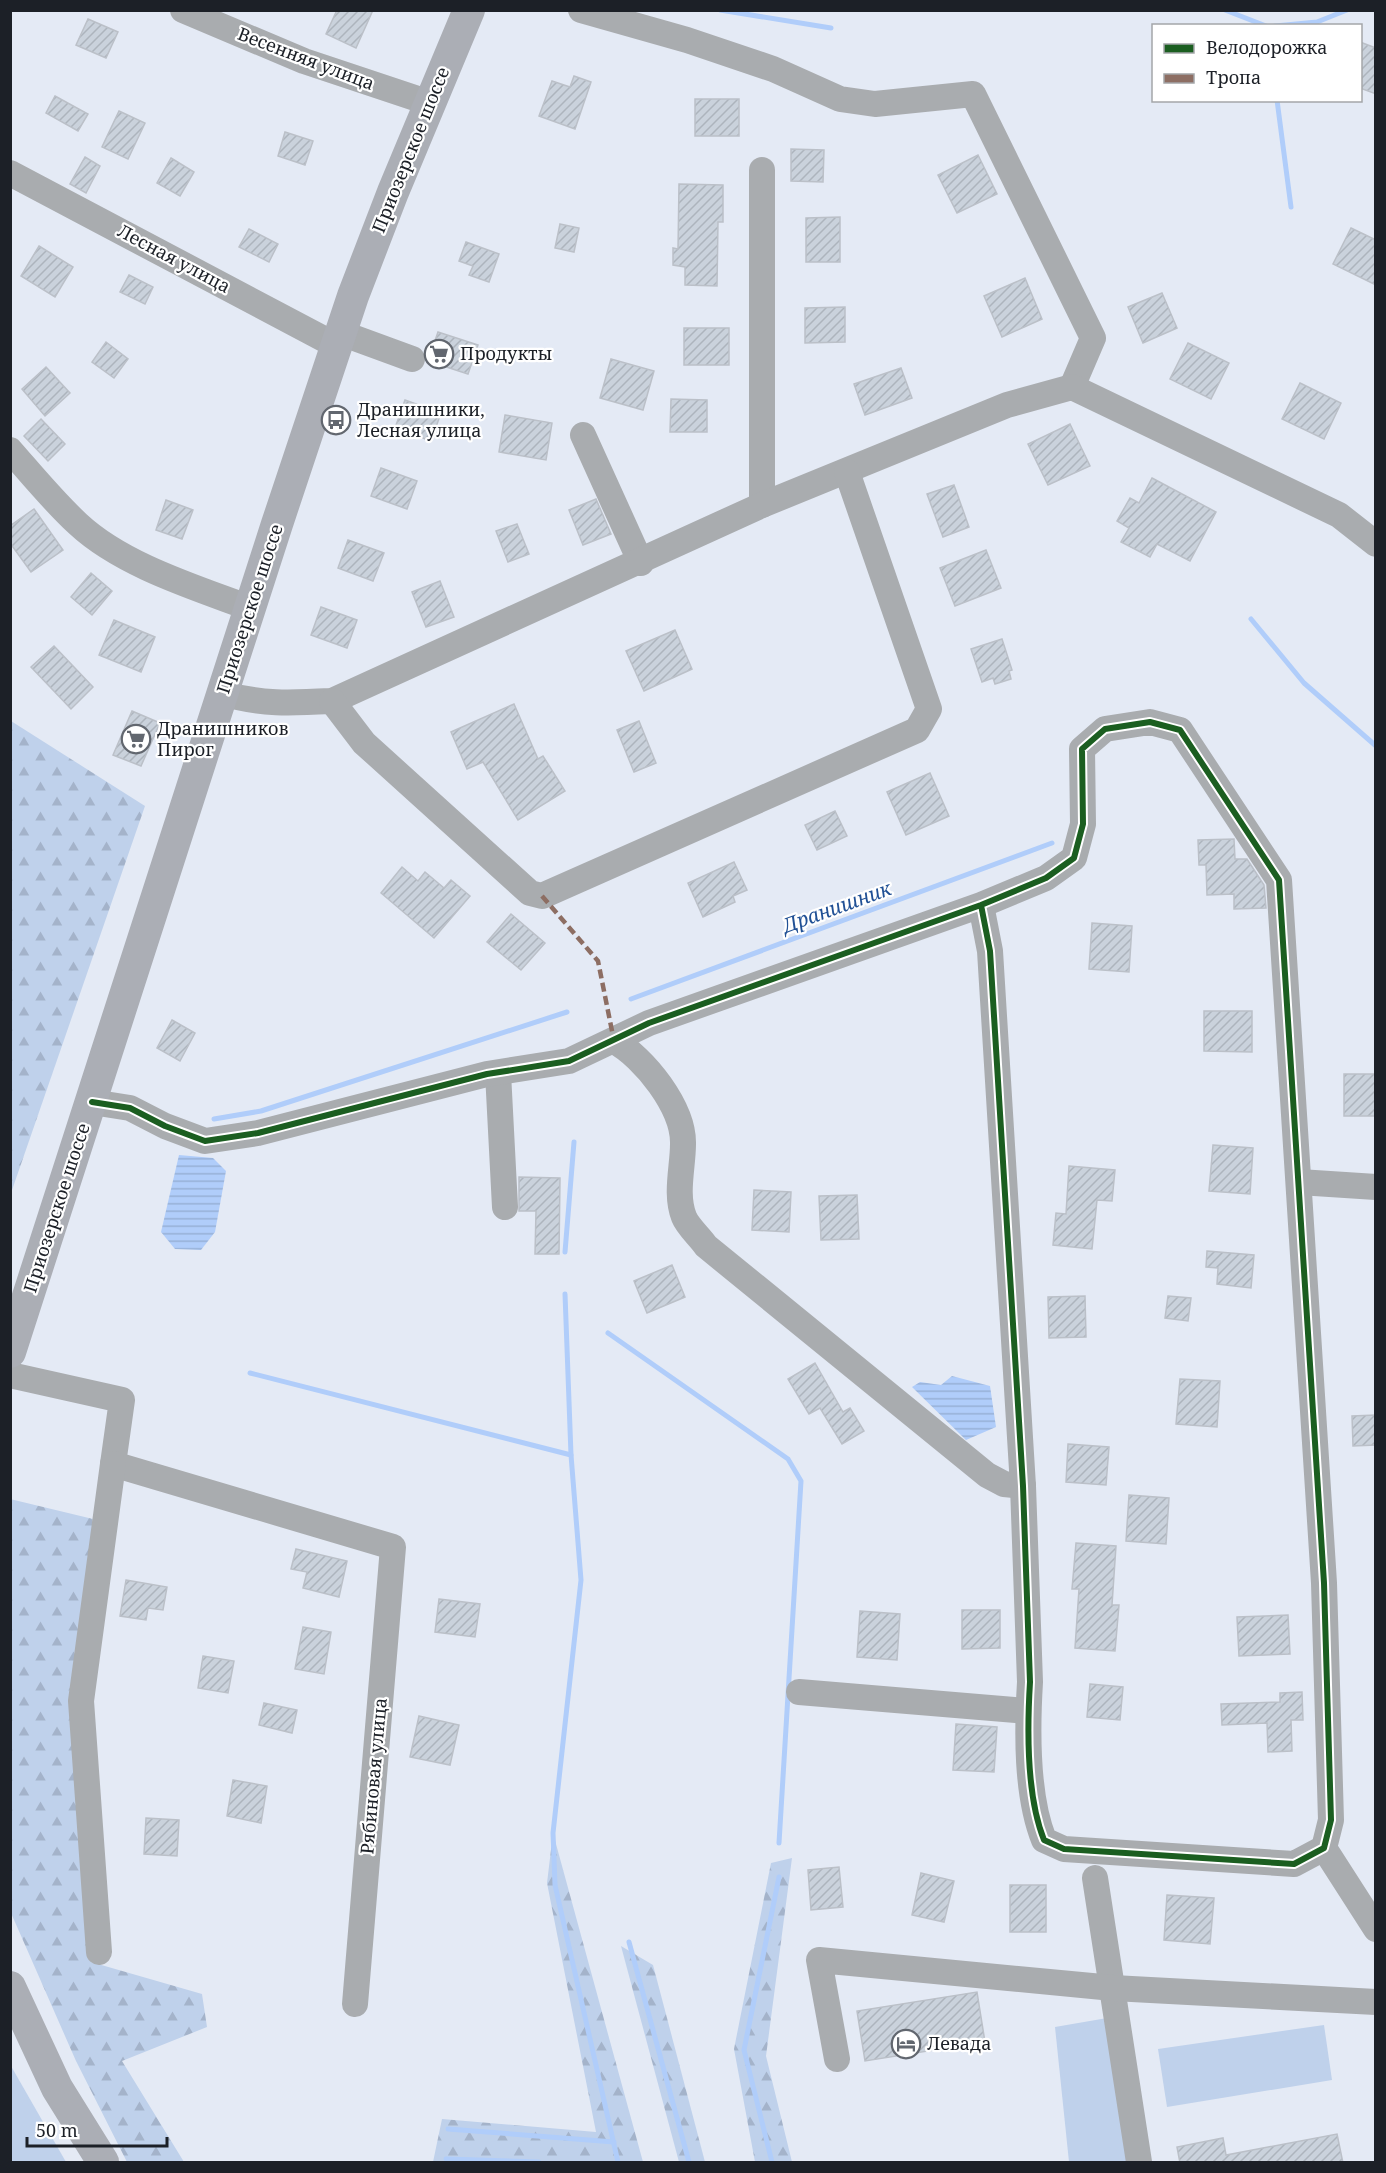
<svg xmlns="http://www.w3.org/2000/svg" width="1386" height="2173" font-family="'Noto Serif',serif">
<defs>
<pattern id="forest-firs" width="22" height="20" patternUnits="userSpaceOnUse" patternTransform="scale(1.5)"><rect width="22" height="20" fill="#bfd1eb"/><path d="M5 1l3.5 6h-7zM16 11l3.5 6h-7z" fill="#a4b3ca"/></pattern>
<pattern id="water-rules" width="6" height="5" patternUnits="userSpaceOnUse" patternTransform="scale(1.5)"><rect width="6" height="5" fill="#b0cdfa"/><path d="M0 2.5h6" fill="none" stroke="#97b0d6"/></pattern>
<pattern id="building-hatch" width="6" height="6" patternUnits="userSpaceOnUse" patternTransform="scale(1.5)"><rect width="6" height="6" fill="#cad2dc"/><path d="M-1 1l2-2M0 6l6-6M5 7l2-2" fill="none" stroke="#adb4bd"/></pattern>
</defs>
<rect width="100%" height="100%" fill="#e4eaf5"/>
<g fill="url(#forest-firs)">
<polygon points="11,721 145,806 11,1193"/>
<polygon points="10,1499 93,1519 73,1703 91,1962 202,1994 207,2027 122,2061 184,2162 127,2162 76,2061 11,1913"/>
<polygon points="553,1833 643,2162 433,2162 442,2119 596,2132 547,1883"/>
<polygon points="792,1858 766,2056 792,2162 755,2162 734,2049 771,1863"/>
<polygon points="621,1946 653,1965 705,2162 679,2162"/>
</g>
<g fill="#bfd1eb">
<polygon points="1113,2017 1132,2162 1069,2162 1055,2027"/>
<polygon points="1324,2025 1332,2080 1167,2107 1158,2049"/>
<polygon points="10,2066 11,2066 66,2162 11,2162"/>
</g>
<g fill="url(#water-rules)">
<polygon points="179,1155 213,1158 226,1171 215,1232 201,1250 175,1249 161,1232"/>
<polygon points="952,1376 990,1386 996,1427 966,1440 912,1387 920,1382 941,1385"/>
</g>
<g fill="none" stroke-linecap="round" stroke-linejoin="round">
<g stroke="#b0cdfa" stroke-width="5">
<polyline points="720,10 831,28"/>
<polyline points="1225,10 1266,26"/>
<polyline points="1275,26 1317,22 1347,10"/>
<polyline points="1277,100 1291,207"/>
<polyline points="1251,619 1304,683 1376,746"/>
<polyline points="631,999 1052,843"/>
<polyline points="214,1119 261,1111 567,1012"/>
<polyline points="565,1252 574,1142"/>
<polyline points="565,1294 571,1455"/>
<polyline points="608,1333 788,1459 801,1481 779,1843"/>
<polyline points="250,1373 571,1455 581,1580 553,1833 555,1885 618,2162"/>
<polyline points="629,1942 689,2162"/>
<polyline points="448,2129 614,2142"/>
<polyline points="446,2159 539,2162"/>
<polyline points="772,2162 744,2050 779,1877"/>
</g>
</g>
<g fill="url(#building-hatch)" stroke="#bbc0c8" stroke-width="1.5">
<polygon points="337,10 373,10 356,48 326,34"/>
<polygon points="88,19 118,32 106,58 76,45"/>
<polygon points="1360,42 1376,48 1376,94 1360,88"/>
<polygon points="574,76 591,82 575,129 539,116 552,81 570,87"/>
<polygon points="55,96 88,114 78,131 46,113"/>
<rect x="695" y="99" width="44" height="37"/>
<polygon points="119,111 145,123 128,159 102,147"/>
<polygon points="285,132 313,141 305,165 278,156"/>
<polygon points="791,149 824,150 823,182 791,181"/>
<polygon points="978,155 997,194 957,213 938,175"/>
<polygon points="85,157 100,166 86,193 70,184"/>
<polygon points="171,158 194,172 180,196 157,183"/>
<polygon points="679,184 723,185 723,222 718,222 717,286 685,285 685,267 673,265 673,248 678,249"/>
<polygon points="840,217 840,262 806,262 806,218"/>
<polygon points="560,224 579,228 574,252 555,248"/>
<polygon points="1351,228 1376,240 1376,285 1333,264"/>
<polygon points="249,229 278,244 269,262 239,247"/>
<polygon points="466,242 499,254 489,282 469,275 473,266 459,261"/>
<polygon points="39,246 73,267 55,297 21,276"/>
<polygon points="129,275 153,287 145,304 120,292"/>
<polygon points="1025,278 1042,319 1002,337 984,296"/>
<polygon points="1162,293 1177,328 1143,343 1128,307"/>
<polygon points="845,307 845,342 805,343 805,308"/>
<rect x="684" y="328" width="45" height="37"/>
<polygon points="438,332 478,345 468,374 428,361"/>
<polygon points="106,342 128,359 114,378 92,362"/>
<polygon points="1188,343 1229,363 1211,399 1170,379"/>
<polygon points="611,359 654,371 643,410 600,398"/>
<polygon points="46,367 70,393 45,416 22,389"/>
<polygon points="901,368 912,398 865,415 854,384"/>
<polygon points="1300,383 1341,403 1324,439 1282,419"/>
<polygon points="671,399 707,400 707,432 670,432"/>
<polygon points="405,400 441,413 431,441 395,428"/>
<polygon points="505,415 552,423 546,460 499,452"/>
<polygon points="41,419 65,444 48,461 24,436"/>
<polygon points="1070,424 1090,466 1048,485 1028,444"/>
<polygon points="381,468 417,481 407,509 371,496"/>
<polygon points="1152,478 1216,512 1190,561 1157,544 1150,557 1121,542 1129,528 1117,521 1130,498 1139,503"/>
<polygon points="954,485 969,527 943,537 927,494"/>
<polygon points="596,499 611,534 583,545 569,510"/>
<polygon points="166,500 193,510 182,539 156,530"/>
<polygon points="34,509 63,550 31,572 10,543 10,526"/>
<polygon points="517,524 529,554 508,562 496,531"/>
<polygon points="348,540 384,553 373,581 338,568"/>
<polygon points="986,550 1001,588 955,606 940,568"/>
<polygon points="91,573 112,591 92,615 71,597"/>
<polygon points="440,581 454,617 426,627 412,592"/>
<polygon points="321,607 357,620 347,648 311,635"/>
<polygon points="114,620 155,637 141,672 99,655"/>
<polygon points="675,630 692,669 644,691 626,651"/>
<polygon points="1002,639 1012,670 1009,671 1011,679 995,684 993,678 982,682 971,649"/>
<polygon points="54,646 93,687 71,709 31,667"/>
<polygon points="514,704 538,759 543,756 565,791 518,820 483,762 467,769 451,732"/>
<polygon points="132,711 160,723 141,766 113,755"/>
<polygon points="639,721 656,763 634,772 617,730"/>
<polygon points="930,773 949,816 906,835 887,792"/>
<polygon points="835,811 847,836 817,850 805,825"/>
<polygon points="1234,839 1235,859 1247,859 1264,885 1266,908 1234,909 1234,894 1207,895 1206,865 1199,865 1198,840"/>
<polygon points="734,862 747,890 733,896 735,902 703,917 688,883"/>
<polygon points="402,867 418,881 425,872 444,888 451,880 470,896 434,938 381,893"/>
<polygon points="511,914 545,943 521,970 487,942"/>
<polygon points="1092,923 1132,926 1129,972 1089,969"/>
<polygon points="1204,1011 1252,1011 1252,1052 1204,1051"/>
<polygon points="172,1020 195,1033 180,1061 157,1048"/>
<rect x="1344" y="1074" width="32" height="42"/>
<polygon points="1213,1145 1253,1148 1250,1194 1209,1191"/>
<polygon points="1069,1166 1115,1170 1112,1201 1097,1200 1092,1249 1053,1245 1056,1213 1066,1214"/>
<polygon points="519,1177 560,1178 559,1254 535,1254 536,1211 519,1211"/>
<polygon points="754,1190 791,1192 789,1232 752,1230"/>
<polygon points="857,1195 859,1239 821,1240 819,1196"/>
<polygon points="1207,1251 1254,1255 1251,1288 1217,1284 1218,1268 1206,1267"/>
<polygon points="672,1265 685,1297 647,1313 634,1281"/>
<polygon points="1085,1296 1086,1337 1049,1338 1048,1297"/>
<polygon points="1168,1296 1191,1298 1188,1321 1165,1318"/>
<polygon points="815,1363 843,1412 850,1408 864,1431 842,1444 820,1408 809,1414 788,1379"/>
<polygon points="1180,1379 1220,1381 1217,1427 1176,1424"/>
<polygon points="1376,1415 1376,1445 1353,1446 1352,1416"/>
<polygon points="1068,1444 1109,1447 1106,1485 1066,1482"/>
<polygon points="1129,1495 1169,1498 1166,1544 1126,1541"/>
<polygon points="1076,1543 1116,1546 1112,1605 1119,1605 1115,1651 1075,1648 1079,1589 1072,1589"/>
<polygon points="296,1549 347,1561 339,1597 303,1588 307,1572 291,1569"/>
<polygon points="126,1580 167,1587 163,1610 148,1608 146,1620 120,1616"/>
<polygon points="439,1599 480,1604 475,1637 435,1632"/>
<polygon points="962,1610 1000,1610 1000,1648 962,1649"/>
<polygon points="860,1611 900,1614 897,1660 857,1657"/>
<polygon points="1288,1615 1290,1654 1239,1656 1237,1617"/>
<polygon points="303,1627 331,1632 324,1674 295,1669"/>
<polygon points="203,1656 234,1661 228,1693 198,1688"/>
<polygon points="1090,1684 1123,1687 1120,1720 1087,1717"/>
<polygon points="1302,1692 1303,1720 1291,1720 1292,1751 1268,1752 1267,1723 1222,1725 1221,1704 1280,1702 1280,1693"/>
<polygon points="264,1703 297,1710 292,1733 259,1725"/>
<polygon points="419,1716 459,1725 450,1765 410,1757"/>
<polygon points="956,1724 997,1727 994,1772 953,1770"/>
<polygon points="233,1780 267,1786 261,1823 227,1816"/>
<polygon points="146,1818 179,1820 177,1856 144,1854"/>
<polygon points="839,1867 843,1907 811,1910 808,1870"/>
<polygon points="921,1873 954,1881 944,1922 912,1915"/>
<rect x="1010" y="1885" width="36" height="47"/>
<polygon points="1167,1895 1214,1898 1210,1944 1164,1940"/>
<polygon points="977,1992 985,2042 865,2061 857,2011"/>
<polygon points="1337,2134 1343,2163 1180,2163 1177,2147 1223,2138 1226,2155"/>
</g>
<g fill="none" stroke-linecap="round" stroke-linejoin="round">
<g stroke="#a9acaf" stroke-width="26">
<polyline points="183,10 304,61 430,103"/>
<polyline points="581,10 687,40 773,69 840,99 875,104 973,94 1093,338 1072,387"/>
<polyline points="762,170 762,505"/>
<polyline points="10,173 337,346"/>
<polyline points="341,333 412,359"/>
<polyline points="583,435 641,563"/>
<path d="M10,450C32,475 54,502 78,524C122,565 194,587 250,608"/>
<path d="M223,693C259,705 294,703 332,701L762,505L1007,405L1072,387L1339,515L1376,544"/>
<polyline points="332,701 364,743 530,893 542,896 917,730 929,709 847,472"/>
<path d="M614,1041C644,1057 684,1108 683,1144C683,1167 675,1194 684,1217C688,1227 700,1237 706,1246L987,1475L1004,1484L1023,1486"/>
<polyline points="498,1073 505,1207"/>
<path d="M92,1102L130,1108L165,1126L205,1141L258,1133L487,1074L569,1061L649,1023L981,905L1046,878L1074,858L1083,824L1082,749L1105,729L1150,722L1180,730L1279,880L1324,1583L1331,1820L1324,1848L1294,1864L1064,1849L1044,1840C1026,1795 1027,1731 1030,1682L1023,1486L990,951L981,905"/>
<polyline points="1299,1182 1376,1187"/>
<polyline points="10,1375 122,1400 113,1464 393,1547 355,2004"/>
<polyline points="799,1692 1028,1711"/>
<polyline points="1324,1848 1376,1929"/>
<polyline points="1095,1878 1139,2162"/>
<polyline points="99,1952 81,1701 113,1464"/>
<polyline points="837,2059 819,1960 1113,1988 1376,2002"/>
</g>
<g stroke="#abaeb5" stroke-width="32">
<polyline points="10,1352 277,524 353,296 393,192 469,10"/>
<polyline points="10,1987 57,2088 103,2162"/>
</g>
<polyline stroke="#8d6e63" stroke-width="4.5" stroke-dasharray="9 4.5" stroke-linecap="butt" points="542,896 598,961 614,1041"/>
<g stroke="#fff" stroke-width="10">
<path id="cycleway" d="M92,1102L130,1108L165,1126L205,1141L258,1133L487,1074L569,1061L649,1023L981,905L1046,878L1074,858L1083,824L1082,749L1105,729L1150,722L1180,730L1279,880L1324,1583L1331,1820L1324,1848L1294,1864L1064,1849L1044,1840C1026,1795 1027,1731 1030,1682L1023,1486L990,951L981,905"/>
</g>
<use href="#cycleway" stroke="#1b5e20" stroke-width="6"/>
</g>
<defs>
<g id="supermarket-ring" transform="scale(1.5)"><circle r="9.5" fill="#fff" stroke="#62676f" stroke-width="1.5"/><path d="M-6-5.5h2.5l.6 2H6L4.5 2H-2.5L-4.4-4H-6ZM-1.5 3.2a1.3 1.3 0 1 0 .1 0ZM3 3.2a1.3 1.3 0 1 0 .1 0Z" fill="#62676f"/></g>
<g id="bus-ring" transform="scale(1.5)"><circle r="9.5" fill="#fff" stroke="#62676f" stroke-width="1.5"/><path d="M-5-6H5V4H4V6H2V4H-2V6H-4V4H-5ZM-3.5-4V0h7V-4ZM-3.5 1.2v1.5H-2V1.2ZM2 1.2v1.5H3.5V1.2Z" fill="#62676f"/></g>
<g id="hotel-ring" transform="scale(1.5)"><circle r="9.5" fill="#fff" stroke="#62676f" stroke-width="1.5"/><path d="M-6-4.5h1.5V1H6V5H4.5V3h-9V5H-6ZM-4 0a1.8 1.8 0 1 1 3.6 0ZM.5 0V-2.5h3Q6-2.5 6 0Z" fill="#62676f"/></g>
</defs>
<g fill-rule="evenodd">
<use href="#supermarket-ring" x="439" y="354"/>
<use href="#bus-ring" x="336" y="420"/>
<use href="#supermarket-ring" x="136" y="739"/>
<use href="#hotel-ring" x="906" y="2044"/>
</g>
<g text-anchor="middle" stroke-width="4.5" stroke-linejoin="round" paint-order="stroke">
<g font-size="18" fill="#1c2027" stroke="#fff">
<text transform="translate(306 59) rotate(21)" y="6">Весенняя улица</text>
<text transform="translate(411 150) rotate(-68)" y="6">Приозерское шоссе</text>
<text transform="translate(174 259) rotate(28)" y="6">Лесная улица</text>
<text transform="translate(250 609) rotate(-72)" y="6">Приозерское шоссе</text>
<text transform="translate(57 1208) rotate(-72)" y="6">Приозерское шоссе</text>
<text transform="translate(374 1776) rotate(-85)" y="6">Рябиновая улица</text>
</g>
<g font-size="18" fill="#1c2027" stroke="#fff" text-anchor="start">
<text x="460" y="360">Продукты</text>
<text x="357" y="416">Дранишники,<tspan x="357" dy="21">Лесная улица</tspan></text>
<text x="157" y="735">Дранишников<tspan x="157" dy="21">Пирог</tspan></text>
<text x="927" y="2050">Левада</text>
</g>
<g font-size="20" font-style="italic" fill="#205095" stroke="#fff">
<text transform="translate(837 907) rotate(-20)" y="7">Дранишник</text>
</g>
</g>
<rect width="1386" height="2173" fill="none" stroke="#1c2027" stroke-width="24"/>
<rect x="1152" y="24" width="210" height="78" fill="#ffffff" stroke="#a4a6a9" stroke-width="1.5"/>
<rect x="1164" y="44" width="30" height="9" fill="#1b5e20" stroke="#a4a6a9" stroke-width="1.5"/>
<text x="1206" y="54" font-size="18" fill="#1c2027">Велодорожка</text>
<rect x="1164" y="74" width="30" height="9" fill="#8d6e63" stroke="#a4a6a9" stroke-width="1.5"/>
<text x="1206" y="84" font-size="18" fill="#1c2027">Тропа</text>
<path d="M27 2137v9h140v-9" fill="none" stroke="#1c2027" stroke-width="3"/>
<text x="36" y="2137" font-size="18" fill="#1c2027" stroke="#ffffff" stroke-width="4.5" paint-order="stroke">50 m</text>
</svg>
